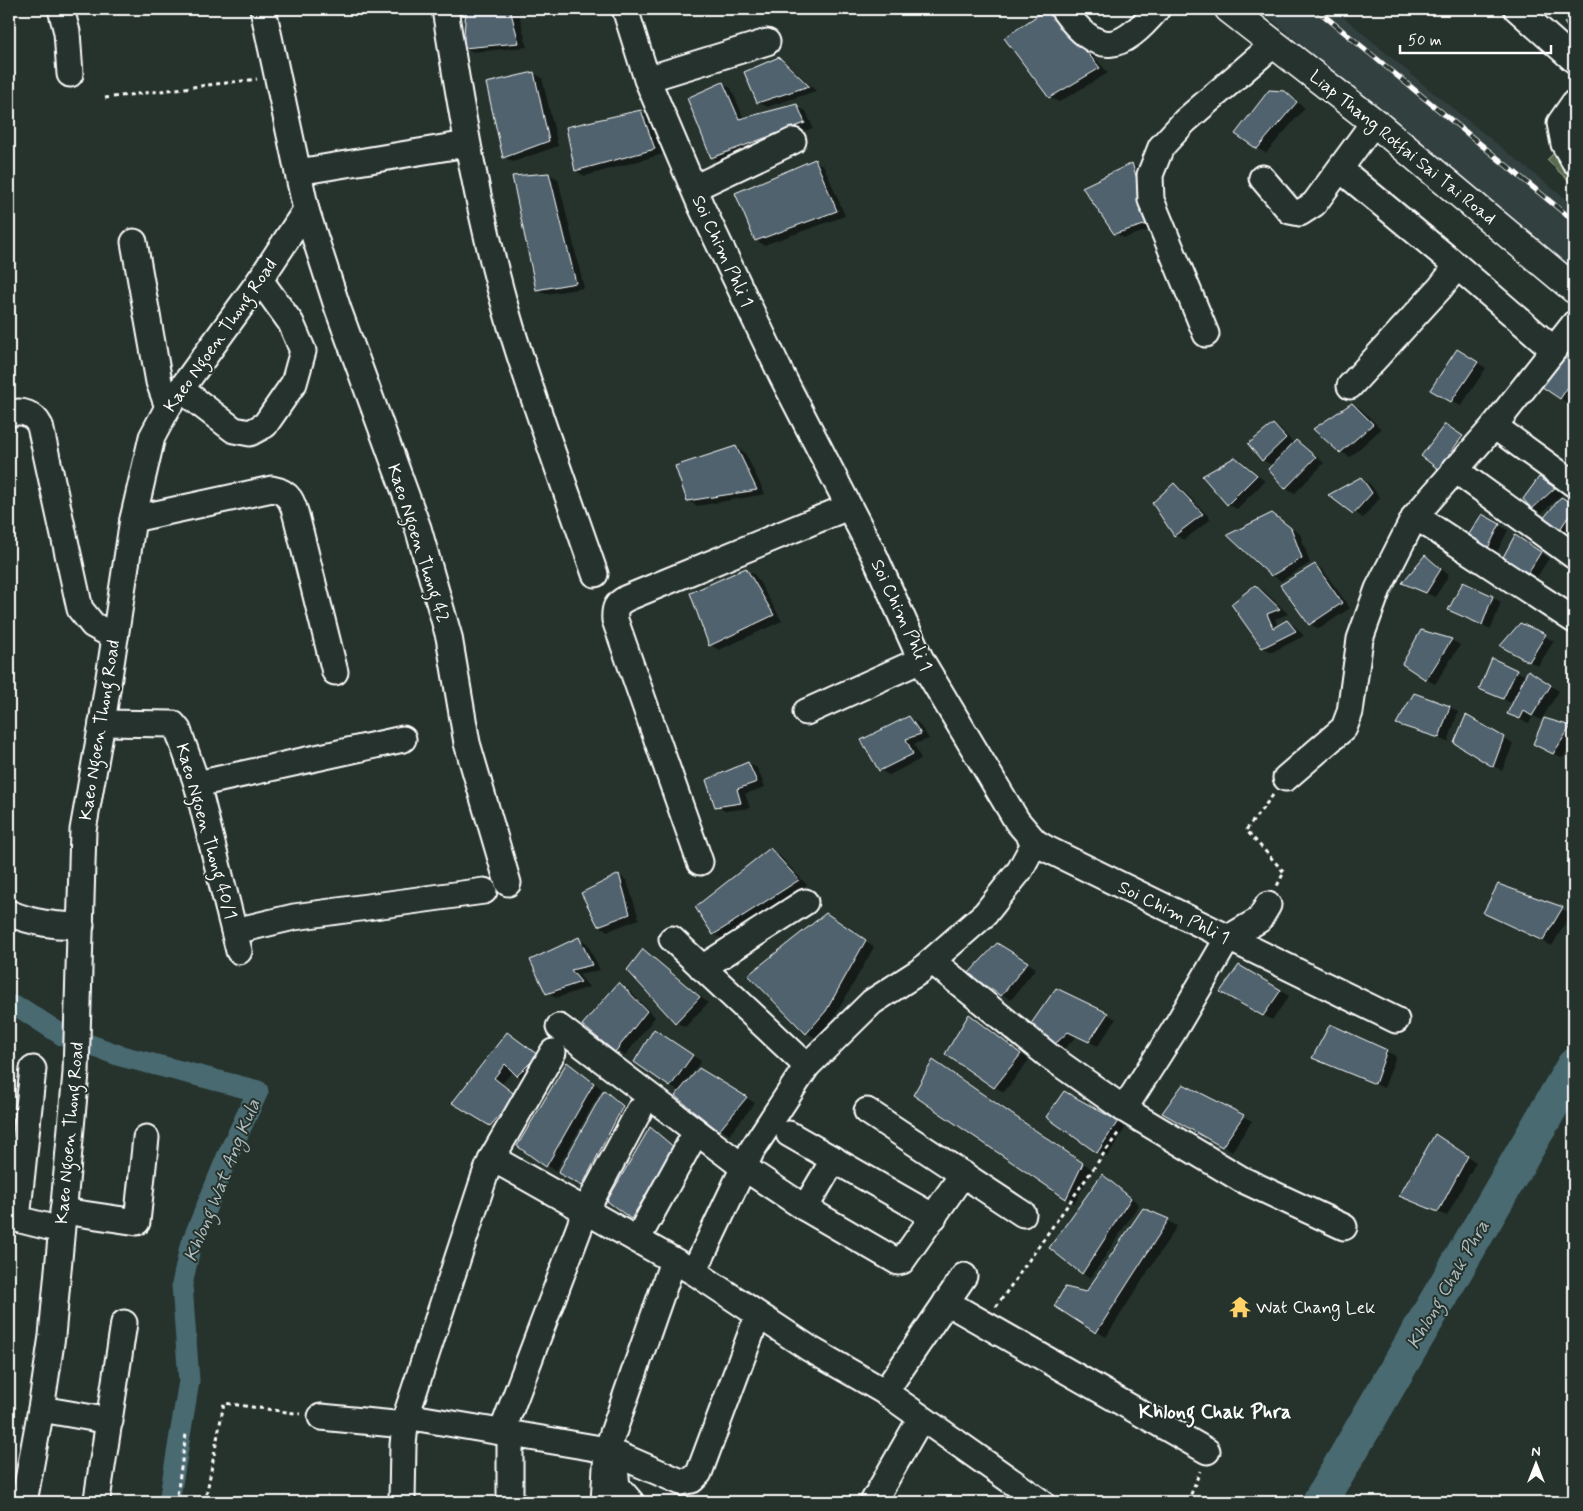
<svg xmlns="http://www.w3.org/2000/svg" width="1583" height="1511" font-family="Mynerve,sans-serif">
<rect width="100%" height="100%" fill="#26332d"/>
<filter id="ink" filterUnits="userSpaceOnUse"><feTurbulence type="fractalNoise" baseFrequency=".02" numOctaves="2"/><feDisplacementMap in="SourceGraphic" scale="10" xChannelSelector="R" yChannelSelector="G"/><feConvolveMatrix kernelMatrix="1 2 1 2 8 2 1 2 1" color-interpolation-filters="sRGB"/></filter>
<g filter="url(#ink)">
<polygon fill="#334140" points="1259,9 1334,9 1426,87 1574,206 1574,272"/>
<polygon fill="#5a6c4f" stroke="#acb6a7" points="1574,132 1574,186 1547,160"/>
<g fill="#0007">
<polygon points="467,9 518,9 527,47 473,52 465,47"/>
<polygon points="1049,9 1058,14 1108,73 1059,102 1050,97 1006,38"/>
<polygon points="1545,9 1574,9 1574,13 1563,17"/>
<polygon points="779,58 788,64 816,91 767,107 758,102"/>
<polygon points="533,73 542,78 558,146 513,162 504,157"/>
<polygon points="722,83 731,88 744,119 796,106 806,111 813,128 721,162 712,157"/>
<polygon points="1284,93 1305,108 1266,153 1257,148"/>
<polygon points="640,111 649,116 663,154 585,176 576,171"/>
<polygon points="815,161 824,166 845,216 764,245 756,240"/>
<polygon points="1132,164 1141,169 1159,227 1124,238 1115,233"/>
<polygon points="549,174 558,179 584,288 546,294 537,289"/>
<polygon points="1458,351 1486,368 1461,406 1432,389"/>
<polygon points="1558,352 1574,364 1574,395 1569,403 1560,398"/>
<polygon points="1352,404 1361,409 1381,429 1350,457 1341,452"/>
<polygon points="1273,425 1282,430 1294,444 1296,442 1305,447 1324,463 1295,493 1286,488 1270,469 1273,466 1263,460"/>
<polygon points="1445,426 1471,442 1447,473 1438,468"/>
<polygon points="736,447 745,453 765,494 697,506 688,500"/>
<polygon points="1235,459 1265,481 1237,509 1228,504 1204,476"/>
<polygon points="1540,478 1563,494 1542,513 1533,508"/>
<polygon points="1361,479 1370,484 1380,498 1363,518 1330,495"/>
<polygon points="1175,485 1183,490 1211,519 1184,540 1175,535 1154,503"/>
<polygon points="1561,499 1574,505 1574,526 1567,538 1558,533"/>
<polygon points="1272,515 1300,534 1310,563 1281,581 1272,575"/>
<polygon points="1483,516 1508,530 1496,554 1477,544"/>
<polygon points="1524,542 1549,558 1537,577 1504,558"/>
<polygon points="1426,557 1449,575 1435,597 1412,587"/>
<polygon points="1315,565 1323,570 1350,608 1319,629 1310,624"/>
<polygon points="746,570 755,575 782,621 719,650 710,645"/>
<polygon points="1255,586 1264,591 1288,614 1275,619 1278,627 1287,622 1296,627 1304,636 1272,652 1262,647"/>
<polygon points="1493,597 1501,602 1491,629 1450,610"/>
<polygon points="1521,625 1554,641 1538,666 1502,646"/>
<polygon points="1422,632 1451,640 1460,645 1435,684 1426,679"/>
<polygon points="1516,671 1526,676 1537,677 1559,691 1541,720 1533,716 1529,723 1517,719 1508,714 1513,704 1488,691"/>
<polygon points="1450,707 1458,712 1448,742 1398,724"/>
<polygon points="1466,717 1513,744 1502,771 1456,743"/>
<polygon points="909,718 918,723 929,739 914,744 921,759 889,775 880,770"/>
<polygon points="1570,727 1574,729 1574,739 1563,758 1542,747"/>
<polygon points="748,763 757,768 765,787 745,794 750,808 725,811 716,806"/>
<polygon points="770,850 779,855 807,885 723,939 714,934"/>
<polygon points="619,875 627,881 639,919 608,931 599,926"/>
<polygon points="1498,885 1571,913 1552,946 1484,913"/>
<polygon points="836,920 874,947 835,1016 816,1038 807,1033 750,975"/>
<polygon points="578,938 587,943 600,970 579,975 589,987 556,998 547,993"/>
<polygon points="997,945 1036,968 1011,1000 970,974"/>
<polygon points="643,951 708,1003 685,1027 676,1022 629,970"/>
<polygon points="1239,966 1289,996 1272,1020 1222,991"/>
<polygon points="619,984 628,989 655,1017 625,1056 584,1025"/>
<polygon points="1107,1014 1116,1019 1098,1046 1077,1036 1064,1049 1030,1027"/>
<polygon points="970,1015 1029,1060 1004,1092 995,1087"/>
<polygon points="1331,1026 1396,1056 1384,1088 1313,1058"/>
<polygon points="507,1034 546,1061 526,1081 513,1071 502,1084 525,1102 500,1130 454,1103"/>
<polygon points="663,1036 701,1061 683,1086 684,1087 699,1070 755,1103 729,1135 677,1096 680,1092 670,1086"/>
<polygon points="942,1067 1092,1169 1075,1203 1066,1198"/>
<polygon points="576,1069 602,1089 556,1171 518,1146"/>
<polygon points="1184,1085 1252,1121 1232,1151 1164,1112"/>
<polygon points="605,1092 632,1112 591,1190 560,1173"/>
<polygon points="1064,1093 1126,1127 1107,1157 1048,1117"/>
<polygon points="651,1128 683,1154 641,1223 609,1200"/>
<polygon points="1444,1141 1476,1162 1447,1216 1401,1196"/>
<polygon points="1103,1175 1139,1204 1091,1278 1082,1273"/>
<polygon points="1168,1221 1177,1226 1106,1337 1055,1305 1087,1293"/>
</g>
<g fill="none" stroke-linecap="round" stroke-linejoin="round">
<polyline stroke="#4a6b71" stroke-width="21" points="9,1005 22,1009 62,1035 121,1056 258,1091 227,1157 190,1247 182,1285 189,1381 169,1502"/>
<polyline stroke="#4a6b71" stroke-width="36" points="1320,1502 1574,1066"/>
</g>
<g fill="#50626e" stroke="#fff">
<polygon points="466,9 510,9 519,43 463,48"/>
<polygon points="1047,9 1051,9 1100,68 1049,98 1004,38"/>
<polygon points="1574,14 1574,35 1564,23"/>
<polygon points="779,57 809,86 757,103 744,72"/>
<polygon points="534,72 549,141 503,158 486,83"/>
<polygon points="723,82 739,119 797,104 805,123 711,158 687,98"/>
<polygon points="1269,90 1285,91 1297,102 1257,149 1235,134"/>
<polygon points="641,110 655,149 575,171 566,127"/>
<polygon points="815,159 837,211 755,241 735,193"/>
<polygon points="1132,163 1151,223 1114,234 1082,187"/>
<polygon points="549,173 576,283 536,290 512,176"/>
<polygon points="1457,349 1478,362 1451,402 1430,390"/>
<polygon points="1558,351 1574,366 1574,378 1560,399 1532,380"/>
<polygon points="1352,403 1373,424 1340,453 1313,429"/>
<polygon points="1273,424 1286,438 1262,461 1248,444"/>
<polygon points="1445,424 1463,436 1438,469 1421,456"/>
<polygon points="1296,440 1316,457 1285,489 1268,469"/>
<polygon points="736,446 757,490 687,501 675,466"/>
<polygon points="1235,457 1257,475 1227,505 1202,476"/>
<polygon points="1361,477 1372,493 1353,514 1328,495"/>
<polygon points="1539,477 1555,488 1532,509 1523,499"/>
<polygon points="1174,483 1203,514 1174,536 1152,503"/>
<polygon points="1561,497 1574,504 1574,508 1557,534 1542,520"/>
<polygon points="1272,513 1291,528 1302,558 1271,576 1227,535"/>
<polygon points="1482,514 1500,524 1487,550 1466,539"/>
<polygon points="1515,535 1541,552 1528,573 1502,559"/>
<polygon points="1425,555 1441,569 1426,593 1402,583"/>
<polygon points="1315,564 1342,603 1309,625 1280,585"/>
<polygon points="746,568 774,615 709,646 690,593"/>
<polygon points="1463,582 1493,596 1482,625 1448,610"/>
<polygon points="1255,585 1280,609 1267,614 1273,628 1287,620 1296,631 1262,648 1231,604"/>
<polygon points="1520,623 1546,634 1529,662 1500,646"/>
<polygon points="1421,630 1452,639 1426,680 1402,664"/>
<polygon points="1492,658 1517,670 1503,699 1479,689"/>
<polygon points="1528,670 1551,685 1532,716 1524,711 1520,719 1507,714"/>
<polygon points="1414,693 1450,706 1439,738 1396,724"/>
<polygon points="1466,715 1504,737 1493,767 1454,743"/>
<polygon points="909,716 921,734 906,739 913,754 879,771 861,740"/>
<polygon points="1544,718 1571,726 1553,754 1533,744"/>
<polygon points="748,762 757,782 737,789 741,803 715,807 706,780"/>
<polygon points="770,848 799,880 713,935 695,907"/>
<polygon points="619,874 630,914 598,926 581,893"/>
<polygon points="1498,884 1563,907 1543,941 1483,913"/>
<polygon points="826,913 866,940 826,1011 806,1034 748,975"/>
<polygon points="579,937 592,965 571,970 581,982 546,994 530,960"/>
<polygon points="997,943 1028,962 1001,996 968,974"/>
<polygon points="643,949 700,997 675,1023 627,970"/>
<polygon points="1239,965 1281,990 1263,1016 1220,992"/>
<polygon points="619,982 647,1011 615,1052 582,1025"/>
<polygon points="1056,988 1108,1013 1089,1042 1068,1032 1054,1045 1028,1028"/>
<polygon points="969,1014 1021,1054 994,1088 945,1054"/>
<polygon points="1330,1024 1387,1050 1375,1084 1312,1058"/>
<polygon points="654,1029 693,1055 670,1087 634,1062"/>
<polygon points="507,1032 538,1055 517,1076 505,1064 494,1078 517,1096 490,1126 452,1103"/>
<polygon points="933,1060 1083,1163 1066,1199 913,1095"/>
<polygon points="567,1062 594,1083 546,1167 517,1146"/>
<polygon points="699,1068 747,1097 719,1131 675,1096"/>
<polygon points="1183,1084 1244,1115 1222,1147 1162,1113"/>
<polygon points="604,1090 623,1106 582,1186 558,1173"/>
<polygon points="1064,1091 1118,1121 1097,1153 1046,1117"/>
<polygon points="650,1127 675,1148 631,1219 607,1201"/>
<polygon points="1435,1134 1468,1156 1438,1212 1399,1196"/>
<polygon points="1102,1174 1131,1198 1082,1274 1049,1248"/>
<polygon points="1143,1208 1169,1219 1096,1333 1054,1306 1065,1287 1086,1292"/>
</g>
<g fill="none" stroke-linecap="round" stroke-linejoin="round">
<g stroke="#fff" stroke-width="29">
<g id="minor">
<polyline points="61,9 67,32 70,74"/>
<path d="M445,9C462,116 480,223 511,327C536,410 567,492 595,574"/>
<polyline points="625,9 647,79 701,206 782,376 875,557 921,660 1017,821 1035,842 1045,848 1396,1020"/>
<path d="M1063,9C1098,58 1121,52 1157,9"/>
<polyline points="1517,9 1574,60"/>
<polyline points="647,79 767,42"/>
<polyline points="1574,103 1560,123 1564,144 1574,161"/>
<polyline points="1340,169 1457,266 1440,288 1350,386"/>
<polyline points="298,172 467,144"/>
<polyline points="1262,178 1290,211 1300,213 1314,204 1374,122"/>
<polyline points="694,188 793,141"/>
<polyline points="306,210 338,309 418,528 449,637 467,743 508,883"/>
<polyline points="134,242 159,382 168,407"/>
<polyline points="1457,266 1553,349"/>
<polyline points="1206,334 1151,200 1150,175 1161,147 1185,121 1274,44"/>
<polyline points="182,390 234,430 250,433 265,425 294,383 303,351 291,323 260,280"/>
<path d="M9,414C22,409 34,414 40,426L80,609L93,625L115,637"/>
<polyline points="1494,426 1574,484"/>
<polyline points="1454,469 1574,556"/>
<polyline points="1415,516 1574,620"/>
<path d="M133,519L272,489C290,492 293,503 297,519L335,672"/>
<polyline points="806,712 921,660"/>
<polyline points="102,723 173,724 178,730 197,784 239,951"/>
<polyline points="1286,778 1344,728 1350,712 1360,639 1378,589 1415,516 1494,426 1574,324"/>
<polyline points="197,784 403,739"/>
<path d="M700,862L615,620C614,608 616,604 627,598L848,507"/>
<path d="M9,913C30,922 57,927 81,925"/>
<polyline points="235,931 294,917 484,891"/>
<polyline points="672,939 807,1066"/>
<polyline points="932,961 1049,1056 1124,1109 1241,1179 1344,1227"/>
<polyline points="702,968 805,902"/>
<polyline points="559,1027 743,1167 805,1208 898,1262 902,1261 963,1174"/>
<polyline points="33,1069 17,1219 61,1230"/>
<polyline points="1124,1109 1173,1032 1228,938 1259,920 1268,905"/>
<polyline points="867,1111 1023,1214"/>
<polyline points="789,1134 934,1217"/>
<polyline points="492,1158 694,1272 810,1349 885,1392 1041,1502"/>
<polyline points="805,1208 834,1159"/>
<polyline points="63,1211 137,1222 146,1138"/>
<polyline points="638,1238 690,1143"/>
<polyline points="694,1272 752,1150 807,1066 872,1002 920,971 985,914 1020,870 1035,842"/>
<polyline points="946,1302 1207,1451"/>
<polyline points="885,1392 964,1276"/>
<polyline points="41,1409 110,1421"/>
<polyline points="406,1416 607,1450 681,1482 692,1480 699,1473 758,1315"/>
<polyline points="321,1417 405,1425"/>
<polyline points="502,1432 586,1210 639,1111"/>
<polyline points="510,1433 510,1502"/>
<polyline points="614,1460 617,1486 631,1502"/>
<polyline points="97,1499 124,1323"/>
<polyline points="24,1502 41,1409 52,1336 76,1073 83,830 102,723 133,519 152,437 168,407 260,280 306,210 263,9"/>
<polyline points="402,1502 403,1445 406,1416 485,1175 492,1158 553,1052"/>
<polyline points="604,1502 607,1450 673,1261"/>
<polyline points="873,1502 921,1418"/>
</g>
</g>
<g stroke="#fff" stroke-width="31">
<polyline id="major" points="1229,9 1374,122 1574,289"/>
</g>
<g stroke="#fff" stroke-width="3" stroke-dasharray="4 4" stroke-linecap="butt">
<polyline points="105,98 257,79"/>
<polyline points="1273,795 1246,830 1284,872 1277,886"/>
<polyline points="996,1307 1119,1132"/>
<polyline points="176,1502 186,1434"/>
<polyline points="205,1502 224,1403 301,1414"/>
<polyline points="1188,1502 1200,1471"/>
</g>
<use href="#minor" stroke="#26332d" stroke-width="25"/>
<use href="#major" stroke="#26332d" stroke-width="28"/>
<g stroke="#fff" stroke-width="5.5">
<polyline id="rail" points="1316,9 1574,221"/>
</g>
<use href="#rail" stroke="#26332d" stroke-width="4" stroke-dasharray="11" stroke-linecap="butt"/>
</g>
</g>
<defs>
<g id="temple-bare" transform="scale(1.725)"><path d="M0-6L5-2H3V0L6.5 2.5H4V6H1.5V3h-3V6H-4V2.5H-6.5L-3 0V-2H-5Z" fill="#ffd166" stroke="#26332d" stroke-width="2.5" paint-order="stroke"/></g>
</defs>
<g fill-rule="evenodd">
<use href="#temple-bare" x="1240" y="1307"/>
</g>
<g text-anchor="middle" stroke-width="4" stroke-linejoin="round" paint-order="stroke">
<g font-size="18" fill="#fff" stroke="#26332d">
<text transform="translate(1403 147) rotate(39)" y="6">Liap Thang Rotfai Sai Tai Road</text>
<text transform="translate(723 251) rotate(65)" y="6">Soi Chim Phli 1</text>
<text transform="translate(220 335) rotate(-55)" y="6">Kaeo Ngoen Thong Road</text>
<text transform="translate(419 543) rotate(72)" y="6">Kaeo Ngoen Thong 42</text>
<text transform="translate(902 615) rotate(65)" y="6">Soi Chim Phli 1</text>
<text transform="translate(99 730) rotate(-81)" y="6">Kaeo Ngoen Thong Road</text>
<text transform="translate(207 831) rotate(74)" y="6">Kaeo Ngoen Thong 40/1</text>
<text transform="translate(1174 912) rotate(26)" y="6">Soi Chim Phli 1</text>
<text transform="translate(69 1133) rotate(-85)" y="6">Kaeo Ngoen Thong Road</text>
</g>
<g font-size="18" fill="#fff" stroke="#26332d" text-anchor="start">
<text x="1256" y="1313">Wat Chang Lek</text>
</g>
<g font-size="19" font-style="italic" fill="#aebcbf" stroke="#26332d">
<text transform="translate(221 1180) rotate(-68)" y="7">Khlong Wat Ang Kula</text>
<text transform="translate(1447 1284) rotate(-60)" y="7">Khlong Chak Phra</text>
</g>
<g font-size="20" font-weight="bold" fill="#fff" stroke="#26332d">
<text x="1215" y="1418">Khlong Chak Phra</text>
</g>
</g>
<rect width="1583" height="1511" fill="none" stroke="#26332d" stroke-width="30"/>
<rect x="15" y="15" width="1553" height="1481" fill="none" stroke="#fff" stroke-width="2" filter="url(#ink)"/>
<g transform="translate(1536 1464)" stroke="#26332d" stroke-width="4" paint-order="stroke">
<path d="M0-4L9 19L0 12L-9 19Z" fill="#ffffff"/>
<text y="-8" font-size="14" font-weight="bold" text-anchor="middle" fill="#ffffff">N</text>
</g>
<path d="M1400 45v8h151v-8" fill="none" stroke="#ffffff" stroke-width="2.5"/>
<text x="1408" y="45" font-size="15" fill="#ffffff" stroke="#26332d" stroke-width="4" paint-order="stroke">50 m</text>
</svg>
